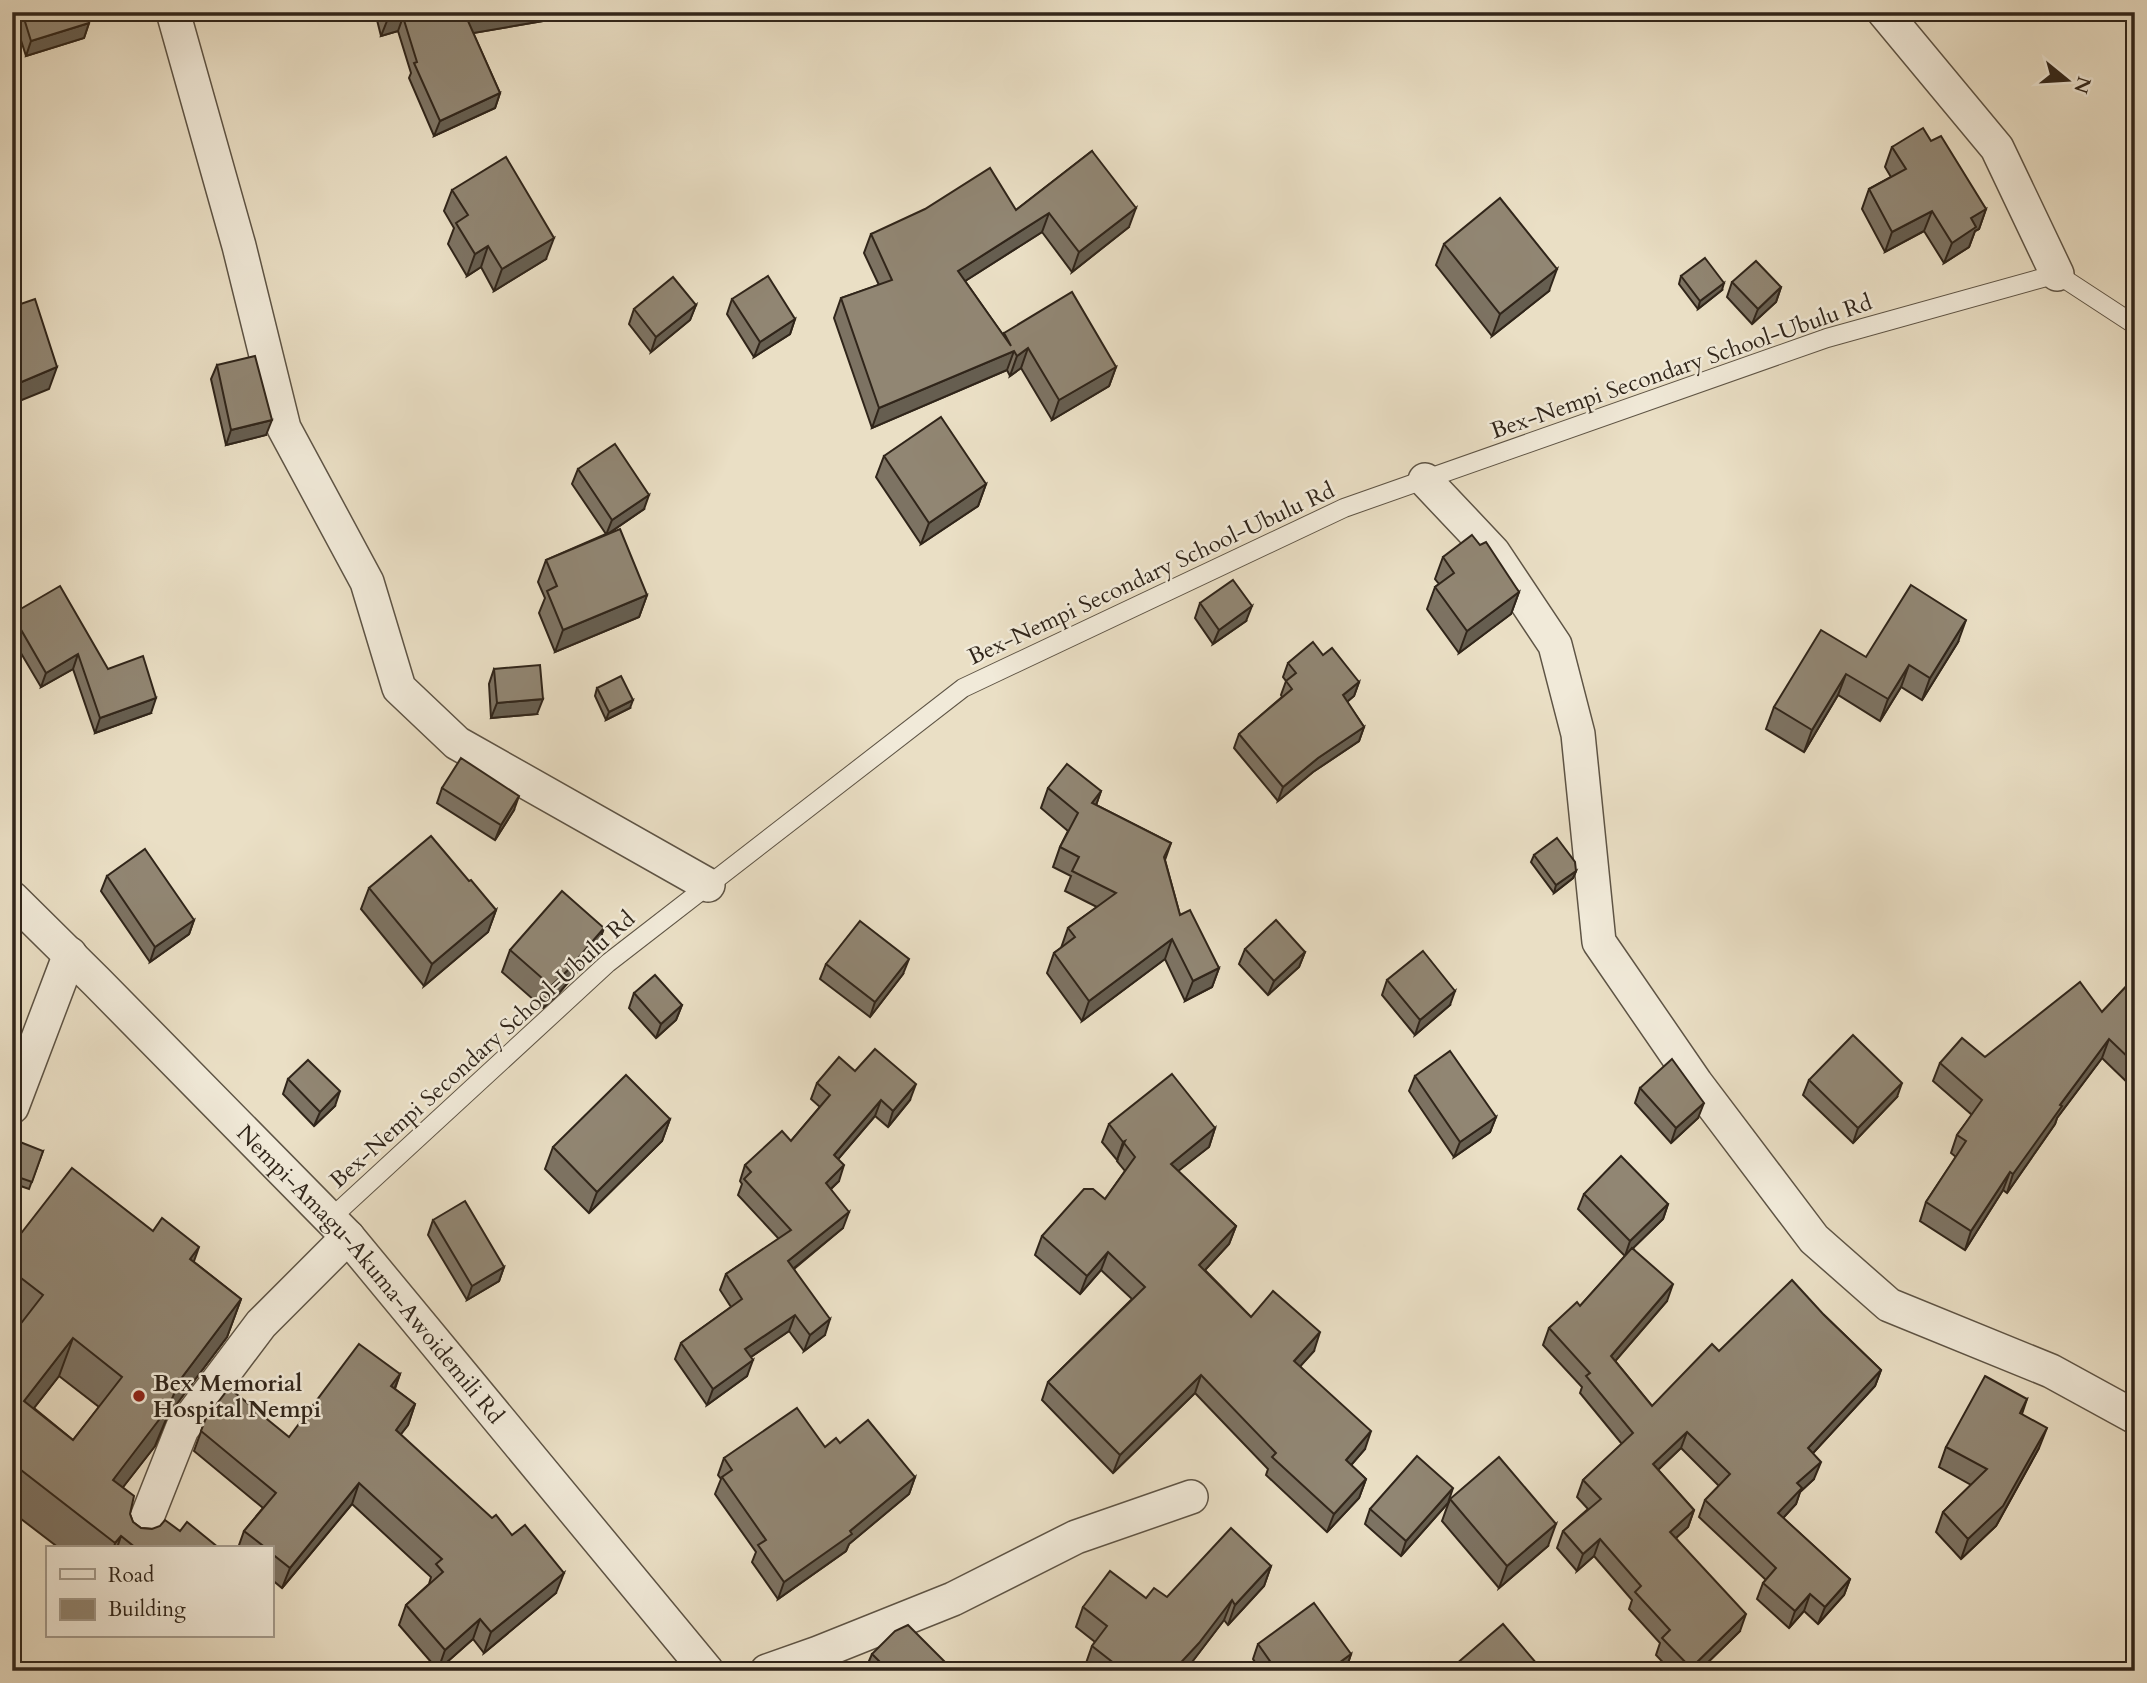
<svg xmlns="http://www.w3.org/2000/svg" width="2147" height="1683" font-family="Cardo,serif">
<rect width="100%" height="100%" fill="#eadfc5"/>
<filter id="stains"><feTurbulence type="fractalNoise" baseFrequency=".00286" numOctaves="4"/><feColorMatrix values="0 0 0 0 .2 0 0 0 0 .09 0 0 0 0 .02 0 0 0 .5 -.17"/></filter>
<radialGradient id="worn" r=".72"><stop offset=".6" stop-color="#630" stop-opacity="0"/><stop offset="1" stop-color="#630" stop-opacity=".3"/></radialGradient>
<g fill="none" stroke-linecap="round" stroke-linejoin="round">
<g stroke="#5e5445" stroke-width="20">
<polyline id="lane" points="330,1219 608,963 963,688 1344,508 1827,338 2057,274 2135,325"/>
</g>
<g stroke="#5e5445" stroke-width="36">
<g id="street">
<polyline points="173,12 239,246 284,428 367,582 399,688 457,743 708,885"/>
<polyline points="1884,12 1997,148 2057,274"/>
<polyline points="1425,480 1493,552 1555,645 1578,734 1599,942 1696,1083 1814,1239 1889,1305 2051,1371 2135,1417"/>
<path id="s1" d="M12,898L97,982L348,1237L707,1671"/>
<polyline points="12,1107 70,954"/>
<polyline points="135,1548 182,1429 261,1324 348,1237"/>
<polyline points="767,1671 818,1653 953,1599 1076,1537 1191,1497"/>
</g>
</g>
<use href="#lane" stroke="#f1ead9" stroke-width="18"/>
<use href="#street" stroke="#f1ead9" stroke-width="33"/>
</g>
<g fill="#7d7363" stroke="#30251a" stroke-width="2" fill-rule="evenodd">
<polygon points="12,12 86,12 89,23 84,38 26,56"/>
<polygon points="375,12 562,12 560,18 473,33 500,93 495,108 434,136 409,78 411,73 398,31 381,36"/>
<polygon points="1931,141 1986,209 1979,229 1975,231 1969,247 1944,263 1924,231 1885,252 1862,209 1869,189 1891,177 1885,167 1892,147"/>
<polygon points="1092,151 1129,227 1072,272 1042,232 965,281 1003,335 1004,333 1116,367 1109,386 1052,420 1021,368 1010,376 1007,370 872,428 834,318 841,298 879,285 864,253 871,234 1016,210"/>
<polygon points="452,190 546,259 494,291 481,267 467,276 448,244 454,228 444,211"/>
<polygon points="1444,244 1549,291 1492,336 1436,265"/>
<polygon points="1681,276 1722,290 1698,309 1679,284"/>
<polygon points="1732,282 1781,287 1776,302 1752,324 1727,297"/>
<polygon points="732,299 795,319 790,334 754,357 727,314"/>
<polygon points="696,305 690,320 651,352 629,324 634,309"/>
<polygon points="217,365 266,435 226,445 211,379"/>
<polygon points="884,456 986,484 978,506 921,544 876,477"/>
<polygon points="578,469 644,509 608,534 647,595 639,617 555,652 539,613 545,598 538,582 546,560 606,534 572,484"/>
<polygon points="1480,545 1519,592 1511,614 1459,653 1427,609 1435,587 1439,584 1435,579 1443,557"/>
<polygon points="1200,603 1246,621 1213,644 1195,618"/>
<polygon points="12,614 108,669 151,713 95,733 73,669 41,687 12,638"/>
<polygon points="1958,642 1922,700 1901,687 1880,721 1838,695 1804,752 1766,729 1774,707 1866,657"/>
<polygon points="1323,655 1359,682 1354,696 1347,702 1364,727 1359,741 1313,772 1278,801 1234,748 1239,734 1282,697 1281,695 1286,681 1283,677 1288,663"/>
<polygon points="494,669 537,714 491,718 489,684"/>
<polygon points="597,688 630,708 606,720 595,696"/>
<polygon points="442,788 514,810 495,840 437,803"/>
<polygon points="1048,788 1101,791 1096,805 1171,843 1165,860 1180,915 1219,968 1212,987 1185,1001 1165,959 1082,1021 1047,973 1054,953 1061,948 1068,928 1097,907 1065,891 1071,876 1053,867 1060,847 1068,831 1041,808"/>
<polygon points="1534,855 1576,871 1573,878 1554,893 1531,862"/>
<polygon points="107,876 194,920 189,934 150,962 101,891"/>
<polygon points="469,881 496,910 488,932 424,986 361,909 369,888"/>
<polygon points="604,928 596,950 559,993 543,1008 502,972 510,950"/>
<polygon points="1245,949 1305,952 1299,967 1268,995 1239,964"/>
<polygon points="826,964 903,974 870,1017 820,979"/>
<polygon points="2135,977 2135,1082 2131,1086 2102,1058 2057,1118 2055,1124 2007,1193 2003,1190 1965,1250 1920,1221 1926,1202 1956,1157 1951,1153 1957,1135 1972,1115 1933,1081 1940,1063 1985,1057 2102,1012"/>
<polygon points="1387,980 1450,1005 1415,1035 1382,995"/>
<polygon points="634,993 682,1005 676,1020 656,1038 629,1008"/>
<polygon points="855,1071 910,1100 888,1127 875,1116 838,1159 839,1181 831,1189 843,1228 794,1269 825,1335 804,1351 789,1331 751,1357 747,1376 707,1405 675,1359 681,1343 731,1307 720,1290 726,1274 779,1239 738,1195 742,1184 740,1181 745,1165 791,1141 820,1107 811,1099 817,1083"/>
<polygon points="1415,1076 1496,1117 1490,1132 1454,1157 1409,1091"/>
<polygon points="288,1079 335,1106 314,1126 283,1094"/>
<polygon points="1809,1080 1897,1097 1853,1143 1803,1095"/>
<polygon points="1640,1088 1698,1118 1671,1143 1635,1103"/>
<polygon points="670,1119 662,1141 589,1213 545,1169 553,1147"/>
<polygon points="1109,1124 1215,1128 1209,1147 1178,1171 1236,1226 1229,1244 1205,1270 1251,1317 1314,1351 1300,1366 1365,1449 1351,1465 1366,1479 1359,1498 1327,1532 1266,1475 1268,1469 1195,1393 1113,1473 1042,1400 1048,1382 1132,1299 1101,1270 1080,1294 1035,1255 1042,1236 1105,1199 1125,1171 1117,1161 1118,1159 1117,1160 1102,1142"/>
<polygon points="43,1151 29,1189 12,1183 12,1164"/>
<polygon points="1584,1194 1668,1204 1663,1219 1633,1248 1667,1301 1615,1361 1652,1406 1719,1351 1824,1315 1881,1370 1875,1386 1813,1453 1814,1479 1800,1492 1796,1504 1783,1518 1850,1579 1844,1595 1818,1624 1804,1611 1789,1628 1757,1599 1763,1583 1766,1580 1699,1517 1705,1500 1719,1486 1681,1448 1658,1470 1694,1510 1688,1527 1676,1538 1740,1631 1699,1671 1671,1671 1656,1655 1660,1643 1629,1609 1632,1600 1594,1556 1577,1571 1557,1548 1563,1531 1588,1509 1577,1497 1583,1480 1622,1444 1580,1393 1582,1387 1543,1345 1549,1328 1580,1306 1625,1256 1578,1209"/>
<polygon points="433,1220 504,1267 499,1281 467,1300 428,1235"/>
<path d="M12,1245L194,1262L241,1299L227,1337L167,1417L155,1446L123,1487L130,1514L133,1522L141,1528L180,1531L219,1548H59L12,1512V1335L20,1325L12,1319ZM59,1376L99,1407L73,1440L34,1408Z"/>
<polygon points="400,1374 395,1389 415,1404 408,1425 400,1435 556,1593 484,1653 473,1639 438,1670 399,1625 406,1605 429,1584 431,1577 352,1504 282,1588 271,1579 271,1548 238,1548 244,1531 263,1508 194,1451 206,1418 289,1437"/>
<polygon points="2027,1399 2022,1414 2039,1448 1996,1526 1961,1559 1936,1532 1943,1512 1971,1485 1939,1467 1946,1447"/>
<polygon points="840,1443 915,1477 909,1494 849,1544 846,1551 778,1599 752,1562 756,1552 715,1494 721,1479 718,1475 724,1458 825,1447"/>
<polygon points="1450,1499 1548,1546 1499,1588 1442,1521"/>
<polygon points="1448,1503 1401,1556 1365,1524 1370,1509"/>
<polygon points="1271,1566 1264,1586 1228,1625 1224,1620 1192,1662 1185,1671 1091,1671 1085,1666 1092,1646 1095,1642 1076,1627 1083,1607 1146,1598 1167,1597"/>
<polygon points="1258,1644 1351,1654 1346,1669 1343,1671 1261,1671 1253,1659"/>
<polygon points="872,1654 954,1671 869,1671 866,1668"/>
</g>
<g fill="#665e50" stroke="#30251a" stroke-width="2">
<polygon points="516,12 562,12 560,18 462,35 468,21"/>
<polygon points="403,17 398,31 381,36 387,21"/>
<polygon points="89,23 84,38 26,56 31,41"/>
<polygon points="500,93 495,108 434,136 440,121"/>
<polygon points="1136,208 1129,227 1072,272 1079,252"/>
<polygon points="1986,209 1979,229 1975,231 1969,247 1944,263 1952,243 1971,218"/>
<polygon points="1932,211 1924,231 1885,252 1892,232"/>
<polygon points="1049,213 1042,232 951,290 958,271"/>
<polygon points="554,238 546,259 494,291 502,269"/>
<polygon points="488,246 481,267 467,276 475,254"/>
<polygon points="1557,269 1549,291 1492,336 1500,314"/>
<polygon points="1724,283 1722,290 1698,309 1700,301"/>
<polygon points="1781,287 1776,302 1752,324 1758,309"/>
<polygon points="696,305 690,320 651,352 656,337"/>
<polygon points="795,319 790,334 754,357 760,342"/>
<polygon points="1028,348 1021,368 1010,376 1017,356"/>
<polygon points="1014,351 1007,370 872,428 879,408"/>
<polygon points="57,367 49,389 12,404 12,386"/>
<polygon points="1116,367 1109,386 1052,420 1059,400"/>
<polygon points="272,420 266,435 226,445 231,430"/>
<polygon points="986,484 978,506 921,544 929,523"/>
<polygon points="649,495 644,509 606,535 612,520"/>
<polygon points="1519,592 1511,614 1459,653 1467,631"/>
<polygon points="647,595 639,617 555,652 563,630"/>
<polygon points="1252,606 1246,621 1213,644 1219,630"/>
<polygon points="1966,620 1958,642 1922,700 1930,678"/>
<polygon points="78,654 73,669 41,687 46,673"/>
<polygon points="1909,665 1901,687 1880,721 1888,699"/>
<polygon points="1846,674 1838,695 1804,752 1812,730"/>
<polygon points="1359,682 1354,696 1338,709 1343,695"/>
<polygon points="156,698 151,713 95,733 100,718"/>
<polygon points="543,699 537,714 491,718 497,703"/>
<polygon points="633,700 630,708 606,720 609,712"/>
<polygon points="1364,727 1359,741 1313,772 1278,801 1283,787 1318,758"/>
<polygon points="1101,791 1094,811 1092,803"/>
<polygon points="519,796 514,810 495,840 501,825"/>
<polygon points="1576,871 1573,878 1554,893 1556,885"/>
<polygon points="496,910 488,932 424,986 432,964"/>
<polygon points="194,920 189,934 150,962 155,947"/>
<polygon points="604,928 596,950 559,993 543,1008 551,986"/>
<polygon points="1172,939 1165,959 1082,1021 1089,1001"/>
<polygon points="1305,952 1299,967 1268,995 1274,981"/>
<polygon points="909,959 903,974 870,1017 875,1002"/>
<polygon points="1219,968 1212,987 1185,1001 1193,981"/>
<polygon points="1455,991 1450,1005 1415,1035 1420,1020"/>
<polygon points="682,1005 676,1020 656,1038 661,1024"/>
<polygon points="2109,1039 2102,1058 2057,1118 2055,1124 2007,1193 2013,1174 2060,1105"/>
<polygon points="1902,1083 1897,1097 1853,1143 1858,1128"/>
<polygon points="916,1084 910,1100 888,1127 893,1111"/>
<polygon points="340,1091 335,1106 314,1126 320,1112"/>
<polygon points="881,1100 875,1116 828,1171 834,1155"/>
<polygon points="1704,1103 1698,1118 1671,1143 1676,1128"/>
<polygon points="1496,1117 1490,1132 1454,1157 1460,1142"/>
<polygon points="670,1119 662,1141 589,1213 597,1192"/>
<polygon points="1215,1128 1209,1147 1164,1182 1171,1164"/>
<polygon points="1123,1142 1124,1143 1117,1160"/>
<polygon points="844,1165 839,1181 820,1199 826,1183"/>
<polygon points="2010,1172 2003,1190 1965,1250 1971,1231"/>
<polygon points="1668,1204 1663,1219 1625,1256 1630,1241"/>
<polygon points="849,1212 843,1228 783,1277 788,1261"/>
<polygon points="1236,1226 1229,1244 1193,1283 1199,1265"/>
<polygon points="199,1247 186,1284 190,1259"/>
<polygon points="1108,1252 1101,1270 1080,1294 1087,1276"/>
<polygon points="504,1267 499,1281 467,1300 472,1286"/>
<polygon points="1673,1284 1667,1301 1605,1373 1611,1356"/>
<polygon points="241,1299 227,1337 167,1417 155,1446 99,1518 113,1480 180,1380"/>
<polygon points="795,1315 789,1331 739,1365 745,1349"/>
<polygon points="830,1319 825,1335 804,1351 810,1335"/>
<polygon points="1320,1332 1314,1351 1288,1380 1294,1361"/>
<polygon points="73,1338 59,1376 12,1436 24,1401"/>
<polygon points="753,1360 747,1376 707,1405 713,1389"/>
<polygon points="1881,1370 1875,1386 1802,1465 1808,1448"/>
<polygon points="400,1374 392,1395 391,1386"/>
<polygon points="1201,1375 1195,1393 1113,1473 1120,1455"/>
<polygon points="415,1404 408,1425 388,1451 396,1430"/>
<polygon points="2047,1428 2039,1448 1996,1526 1961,1559 1968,1539"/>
<polygon points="1371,1431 1365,1449 1339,1479 1346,1460"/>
<polygon points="1687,1432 1681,1448 1646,1481 1653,1464"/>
<polygon points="1821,1462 1814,1479 1800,1492 1796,1504 1772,1530 1778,1513 1797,1483"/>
<polygon points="915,1477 909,1494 849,1544 846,1551 778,1599 784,1582 850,1531"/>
<polygon points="1366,1479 1359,1498 1327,1532 1334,1514"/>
<polygon points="359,1483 352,1504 282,1588 290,1568"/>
<polygon points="1453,1488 1448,1503 1401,1556 1406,1541"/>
<polygon points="1694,1510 1688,1527 1664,1549 1670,1532"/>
<polygon points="1556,1524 1548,1546 1499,1588 1507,1566"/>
<polygon points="121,1536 117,1548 114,1548 115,1543"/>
<polygon points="1600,1539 1594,1556 1577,1571 1583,1554"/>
<polygon points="1271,1566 1264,1586 1228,1625 1235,1605"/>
<polygon points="564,1573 556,1593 484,1653 491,1632"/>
<polygon points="1850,1579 1844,1595 1818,1624 1825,1607"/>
<polygon points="1810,1594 1804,1611 1789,1628 1795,1611"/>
<polygon points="1232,1600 1224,1620 1192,1662 1185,1671 1173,1671"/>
<polygon points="1746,1614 1740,1631 1699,1671 1690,1671 1691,1668"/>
<polygon points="480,1619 473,1639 438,1670 445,1650"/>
<polygon points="1351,1654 1346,1669 1343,1671 1328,1671"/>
</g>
<g fill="#918673" stroke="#30251a" stroke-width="2" fill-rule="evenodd">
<polygon points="22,12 86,12 89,23 31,41"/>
<polygon points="384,12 516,12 468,21 500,93 440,121 414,63 417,62 403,17 387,21"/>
<polygon points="1923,128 1931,141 1941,136 1986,209 1971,218 1976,227 1952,243 1932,211 1892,232 1869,189 1906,169 1892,147"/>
<polygon points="1092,151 1136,208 1079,252 1049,213 958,271 1011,346 1004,333 1072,292 1116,367 1059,400 1028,348 1017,356 1014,351 879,408 841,298 892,280 871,234 925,209 990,168 1016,210"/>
<polygon points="506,157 554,238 502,269 488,246 475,254 456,223 468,215 452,190"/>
<polygon points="1500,198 1557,269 1500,314 1444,244"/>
<polygon points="1705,258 1724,283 1700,301 1681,276"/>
<polygon points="1756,261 1781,287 1758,309 1732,282"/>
<polygon points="768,276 795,319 760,342 732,299"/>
<polygon points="673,277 696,305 656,337 634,309"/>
<polygon points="35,299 57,367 12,386 12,307"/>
<polygon points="255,356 272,420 231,430 217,365"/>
<polygon points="941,417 986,484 929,523 884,456"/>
<polygon points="615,444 649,495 612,520 578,469"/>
<polygon points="620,529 647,595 563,630 547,591 557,586 546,560"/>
<polygon points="1472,535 1480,545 1486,542 1519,592 1467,631 1435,587 1454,573 1443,557"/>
<polygon points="1233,580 1252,606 1219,630 1200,603"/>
<polygon points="1911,585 1966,620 1930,678 1909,665 1888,699 1846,674 1812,730 1774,707 1821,630 1866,657"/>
<polygon points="60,586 108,669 143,656 156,698 100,718 78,654 46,673 12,614"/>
<polygon points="1313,642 1323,655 1332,648 1359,682 1343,695 1364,727 1318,758 1283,787 1239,734 1292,689 1286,681 1296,673 1288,663"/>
<polygon points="540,665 543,699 497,703 494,669"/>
<polygon points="621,676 633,700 609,712 597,688"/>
<polygon points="461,758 519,796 501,825 442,788"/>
<polygon points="1067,764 1101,791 1092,803 1171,843 1164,857 1180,915 1190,910 1219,968 1193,981 1172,939 1089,1001 1054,953 1075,937 1068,928 1116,893 1072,871 1079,857 1060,847 1078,813 1048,788"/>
<polygon points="431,836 469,881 471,880 496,910 432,964 369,888"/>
<polygon points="1557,838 1575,862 1576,871 1556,885 1534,855"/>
<polygon points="145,849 194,920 155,947 107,876"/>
<polygon points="562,891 604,928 567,971 551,986 510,950"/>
<polygon points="1276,920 1305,952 1274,981 1245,949"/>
<polygon points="860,921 909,959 875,1002 826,964"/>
<polygon points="1423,951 1455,991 1420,1020 1387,980"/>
<polygon points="655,975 682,1005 661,1024 634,993"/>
<polygon points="2135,977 2135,1064 2109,1039 2060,1105 2062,1106 2013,1174 2010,1172 1971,1231 1926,1202 1966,1141 1957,1135 1982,1100 1940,1063 1962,1038 1985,1057 2080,982 2102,1012"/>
<polygon points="1853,1035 1902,1083 1858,1128 1809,1080"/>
<polygon points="875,1049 916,1084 893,1111 881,1100 834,1155 844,1165 826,1183 849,1212 788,1261 830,1319 810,1335 795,1315 745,1349 753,1360 713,1389 681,1343 742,1299 726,1274 791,1230 744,1179 751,1172 745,1165 782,1131 791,1141 830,1095 817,1083 839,1057 855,1071"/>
<polygon points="1450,1051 1496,1117 1460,1142 1415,1076"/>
<polygon points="1672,1059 1704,1103 1676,1128 1640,1088"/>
<polygon points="308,1060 340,1091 320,1112 288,1079"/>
<polygon points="1172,1074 1215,1128 1171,1164 1236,1226 1199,1265 1251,1317 1273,1291 1320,1332 1294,1361 1371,1431 1346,1460 1366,1479 1334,1514 1272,1457 1276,1453 1201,1375 1120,1455 1048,1382 1145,1287 1108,1252 1087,1276 1042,1236 1084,1189 1093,1189 1105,1199 1135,1157 1124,1143 1125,1141 1123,1142 1109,1124"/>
<polygon points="626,1075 670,1119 597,1192 553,1147"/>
<polygon points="20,1142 43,1151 32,1182 12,1175 12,1164"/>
<polygon points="1621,1156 1668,1204 1630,1241 1584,1194"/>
<path d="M72,1168L153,1231L162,1218L199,1247L190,1259L241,1299L180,1380L168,1408L113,1480L134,1496L130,1514L133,1522L141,1528L152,1529L160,1526L165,1520L180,1531L187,1522L219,1548H136L121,1536L115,1543L12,1463V1335L43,1295L12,1271V1245ZM73,1338L122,1377L73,1440L24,1401Z"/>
<polygon points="465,1201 504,1267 472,1286 433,1220"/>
<polygon points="1632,1248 1673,1284 1611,1356 1652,1406 1712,1344 1719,1351 1792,1280 1824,1315 1881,1370 1808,1448 1821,1462 1797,1483 1802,1488 1778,1513 1850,1579 1825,1607 1810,1594 1795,1611 1763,1583 1776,1568 1705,1500 1730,1474 1687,1432 1653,1464 1694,1510 1670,1532 1746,1614 1691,1668 1662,1638 1670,1630 1635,1592 1641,1586 1600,1539 1583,1554 1563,1531 1601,1499 1583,1480 1633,1433 1586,1376 1590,1373 1549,1328 1577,1302 1580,1306"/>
<polygon points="359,1344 400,1374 391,1386 415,1404 396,1430 492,1518 496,1515 512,1535 525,1525 564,1573 491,1632 480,1619 445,1650 406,1605 443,1572 436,1564 442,1559 359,1483 290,1568 271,1553 271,1548 266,1548 244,1531 276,1493 201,1431 206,1418 229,1388 289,1437"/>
<polygon points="1985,1376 2027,1399 2020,1413 2047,1428 2003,1506 1968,1539 1943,1512 1987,1469 1946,1447"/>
<polygon points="797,1408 825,1447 836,1438 840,1443 868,1420 915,1477 850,1531 852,1534 784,1582 758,1545 766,1540 722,1477 732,1470 724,1458"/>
<polygon points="1417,1456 1453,1488 1406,1541 1370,1509"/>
<polygon points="1499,1457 1556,1524 1507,1566 1450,1499"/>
<polygon points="1231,1528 1271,1566 1235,1605 1232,1600 1199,1643 1173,1671 1124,1671 1092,1646 1107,1626 1083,1607 1110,1571 1146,1598 1154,1588 1167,1597"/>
<polygon points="1314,1603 1351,1654 1328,1671 1277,1671 1258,1644"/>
<polygon points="1503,1624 1543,1671 1448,1671"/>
<polygon points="908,1625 954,1671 889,1671 872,1654 895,1631"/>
</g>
<circle fill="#8f2418" stroke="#f1ead9" stroke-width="2.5" cx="139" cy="1396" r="7"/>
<g text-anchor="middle" stroke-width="5" stroke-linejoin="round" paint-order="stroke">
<g font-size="23" fill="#30251a" stroke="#f1ead9">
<text transform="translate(1681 366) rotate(-19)" y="8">Bex-Nempi Secondary School-Ubulu Rd</text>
<text transform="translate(1151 573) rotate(-25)" y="8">Bex-Nempi Secondary School-Ubulu Rd</text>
<text transform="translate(482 1049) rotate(-42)" y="8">Bex-Nempi Secondary School-Ubulu Rd</text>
<text dy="8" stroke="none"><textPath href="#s1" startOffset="520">Nempi-Amagu-Akuma-Awoidemili Rd</textPath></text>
</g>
<g font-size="23" font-weight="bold" fill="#30251a" stroke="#f1ead9" text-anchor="start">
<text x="153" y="1391">Bex Memorial<tspan x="153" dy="26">Hospital Nempi</tspan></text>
</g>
</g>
<rect width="2147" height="1683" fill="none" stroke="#eadfc5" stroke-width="42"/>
<rect x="14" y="14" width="2119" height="1655" fill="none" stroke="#30251a" stroke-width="3.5"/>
<rect x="21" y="21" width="2105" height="1641" fill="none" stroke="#30251a" stroke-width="2"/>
<rect x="46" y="1546" width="228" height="91" fill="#f1ead9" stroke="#a49b8d" stroke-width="2"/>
<rect x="60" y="1569" width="35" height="10" fill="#f1ead9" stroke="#a49b8d" stroke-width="2"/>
<text x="108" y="1582" font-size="21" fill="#30251a">Road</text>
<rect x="60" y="1599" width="35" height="21" fill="#918673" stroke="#a49b8d" stroke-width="2"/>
<text x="108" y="1616" font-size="21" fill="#30251a">Building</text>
<g transform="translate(2067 80) rotate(108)" stroke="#f1ead9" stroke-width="5" paint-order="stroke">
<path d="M0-5L12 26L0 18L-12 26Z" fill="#30251a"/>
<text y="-10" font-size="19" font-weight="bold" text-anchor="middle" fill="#30251a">N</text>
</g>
<rect width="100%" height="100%" filter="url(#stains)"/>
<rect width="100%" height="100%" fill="url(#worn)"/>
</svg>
